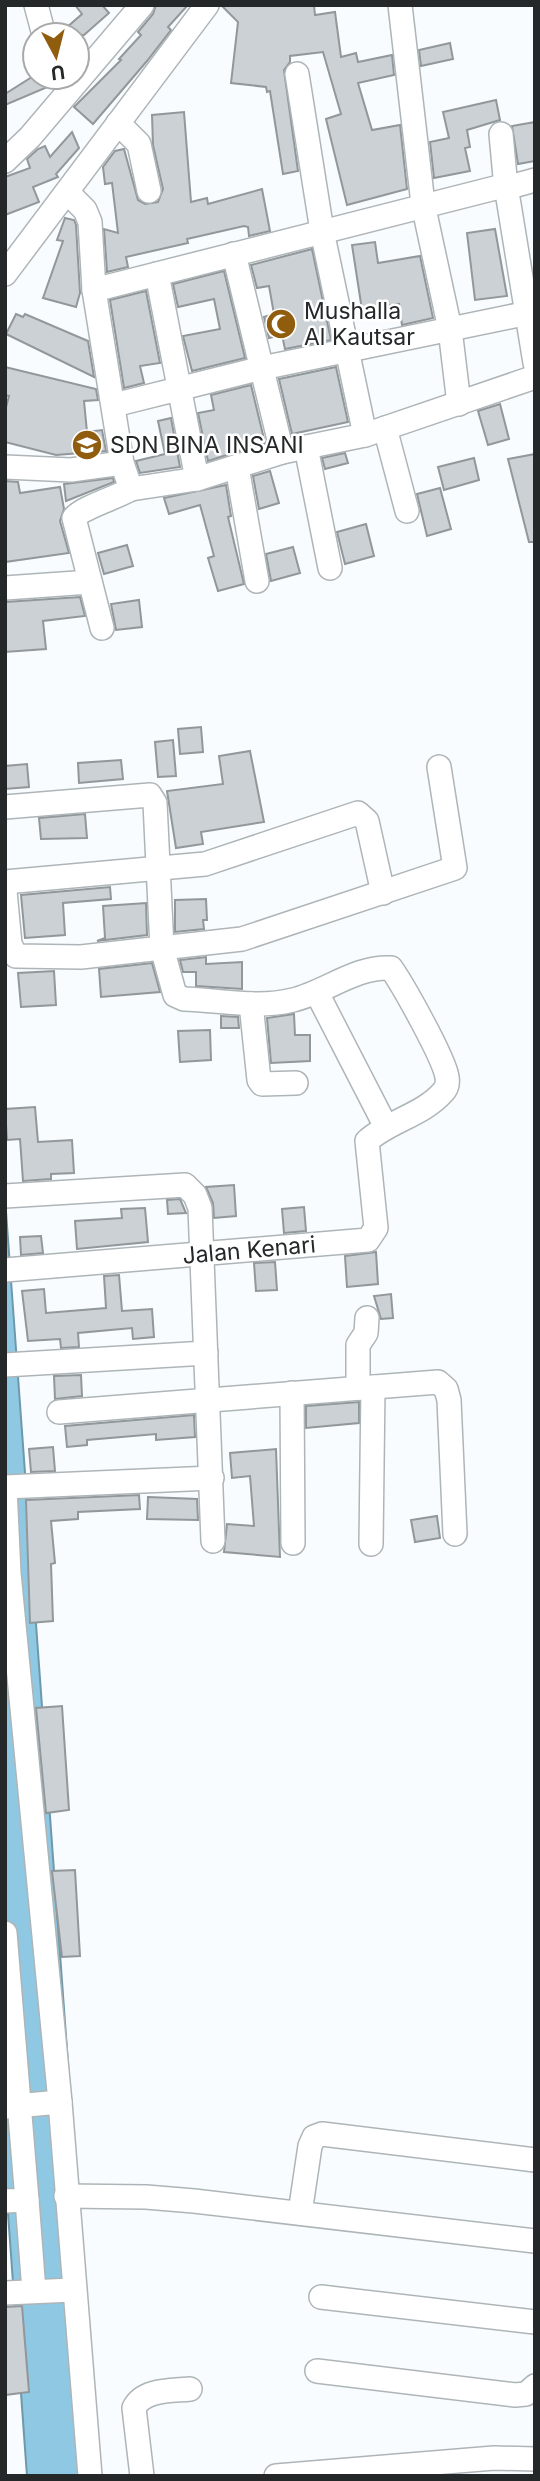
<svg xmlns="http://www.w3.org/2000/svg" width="540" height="2481" font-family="Inter,sans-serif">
<rect width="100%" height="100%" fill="#f8fcfe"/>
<polygon fill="#8fc8e3" stroke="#6f98ab" stroke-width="2" points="5,1198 98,2476 27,2476 5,2172"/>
<g fill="#cbd1d5" stroke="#91979a" stroke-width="2">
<polygon points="75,5 102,5 109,13 84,35 58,35 82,14"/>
<polygon points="156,5 188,5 168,27 171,30 147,61 93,124 74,107 121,60 119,59 141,35 138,32 153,14"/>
<polygon points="221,5 314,5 315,15 335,12 341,57 356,53 358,62 392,55 394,75 358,83 372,130 400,125 407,189 347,205 326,119 341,114 323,52 290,56 290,62 284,70 298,171 283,174 270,91 267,92 266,87 231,83 238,22"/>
<polygon points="450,43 453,59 421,66 419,50"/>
<polygon points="32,77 63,77 57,83 5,105 5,94"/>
<polygon points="496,100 500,120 467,130 470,147 465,148 470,171 434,178 430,142 449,138 443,112"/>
<polygon points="184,112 191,202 207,198 208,204 262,189 270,231 249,236 248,227 244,226 187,239 188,243 126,257 128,267 107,272 104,229 118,233 112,183 105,184 103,167 115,151 124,149 138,200 145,204 158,202 163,189 153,145 152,115"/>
<polygon points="535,122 535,161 518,164 512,126"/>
<polygon points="72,132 79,148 56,174 58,177 33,187 39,202 5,215 5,177 30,168 27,159 38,149 45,146 50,157"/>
<polygon points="65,218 74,220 76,225 80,293 76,307 43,298 63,241 57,240"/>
<polygon points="495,229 507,296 475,300 467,233"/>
<polygon points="375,242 378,263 420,256 433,318 402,325 399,304 362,310 352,245"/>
<polygon points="312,249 331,340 285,349 282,335 269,338 264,317 274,314 269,286 257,288 251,265"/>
<polygon points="224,271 245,358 192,371 183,336 220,329 214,299 178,307 173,284"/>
<polygon points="146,291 160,363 140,366 144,383 124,388 110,300"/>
<polygon points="16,314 23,317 25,314 88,341 94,377 6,334"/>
<polygon points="5,367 96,389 98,400 84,401 87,432 102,430 106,451 56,455 5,442 5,411 9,396 5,395"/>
<polygon points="336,367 348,422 292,434 279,379"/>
<polygon points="251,385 265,443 208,461 198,413 214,410 211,395"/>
<polygon points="500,404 509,439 488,445 478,411"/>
<polygon points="171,418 180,467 140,473 136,461 165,454 158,421"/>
<polygon points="345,453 348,463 325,469 322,458"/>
<polygon points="535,454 535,542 529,542 508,459"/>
<polygon points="474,458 479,480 444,490 438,467"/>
<polygon points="270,471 279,503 259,509 253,476"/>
<polygon points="113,478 114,482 66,501 64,484"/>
<polygon points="5,481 18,482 20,493 60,487 64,509 60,521 69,553 5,562"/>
<polygon points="226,485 231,516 228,517 244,584 218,591 208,558 214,556 200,505 169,514 164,498"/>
<polygon points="440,488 451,529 427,536 417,494"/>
<polygon points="366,524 374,556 345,564 337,532"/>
<polygon points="127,545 133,566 104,574 98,553"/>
<polygon points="293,547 300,573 271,581 266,554"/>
<polygon points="80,597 85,616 43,621 46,649 5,652 5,602"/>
<polygon points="139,600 142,627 116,630 111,604"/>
<polygon points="201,727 203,752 180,754 178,729"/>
<polygon points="173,740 176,776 158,777 155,742"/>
<polygon points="250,751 264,822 201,832 203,844 176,848 167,791 223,784 219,756"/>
<polygon points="121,760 123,779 79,783 78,763"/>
<polygon points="27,764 29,787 5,789 5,766"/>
<polygon points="85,814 87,838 41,839 39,818"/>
<polygon points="110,887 111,899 63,903 65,935 25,938 21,895"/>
<polygon points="206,899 207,920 203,920 204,929 175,932 175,900"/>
<polygon points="146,903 147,935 97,941 105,938 103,906"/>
<polygon points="206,957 206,964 242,962 242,989 196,986 196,972 183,972 180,960"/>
<polygon points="152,963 160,992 101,997 99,969"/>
<polygon points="54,971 56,1005 21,1007 18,973"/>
<polygon points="294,1014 295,1035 310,1035 310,1061 271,1063 267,1018"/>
<polygon points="221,1016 238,1017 239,1028 221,1028"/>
<polygon points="210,1030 211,1060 180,1062 178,1031"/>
<polygon points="35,1107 38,1142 72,1140 74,1173 51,1174 51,1179 23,1181 20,1139 7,1140 5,1109"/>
<polygon points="234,1185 236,1216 214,1218 213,1203 206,1187"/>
<polygon points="180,1199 186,1213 168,1214 167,1200"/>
<polygon points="304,1207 306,1231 284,1233 282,1209"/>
<polygon points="145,1208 148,1242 77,1249 75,1221 122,1218 121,1209"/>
<polygon points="41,1236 43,1253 21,1255 20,1237"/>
<polygon points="376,1252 378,1284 347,1287 345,1256"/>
<polygon points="275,1262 277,1290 256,1291 254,1263"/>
<polygon points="119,1275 122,1311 152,1309 154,1337 133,1339 132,1328 78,1333 79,1347 61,1348 60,1339 28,1341 22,1291 44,1289 46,1313 106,1308 104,1276"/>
<polygon points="391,1294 393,1318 381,1319 374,1296"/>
<polygon points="81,1375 82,1396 55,1399 54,1376"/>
<polygon points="359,1402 359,1423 306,1428 306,1406"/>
<polygon points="194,1415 195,1437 156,1440 156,1434 87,1440 87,1445 67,1447 65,1426"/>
<polygon points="53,1447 55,1471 31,1472 29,1449"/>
<polygon points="276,1449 280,1557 224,1552 227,1524 254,1526 250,1476 232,1478 230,1453"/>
<polygon points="139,1495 140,1509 78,1512 78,1519 51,1521 55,1563 51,1564 53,1621 30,1623 26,1500"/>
<polygon points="148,1497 197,1499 198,1520 147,1519"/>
<polygon points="437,1516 440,1538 415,1542 411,1520"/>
<polygon points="62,1706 69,1810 46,1813 36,1708"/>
<polygon points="75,1870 80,1956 62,1957 52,1871"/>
<polygon points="22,2306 29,2392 5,2395 5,2307"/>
</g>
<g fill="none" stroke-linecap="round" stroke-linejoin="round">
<g stroke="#aeb5b8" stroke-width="26">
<g id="minor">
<polyline points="36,5 44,35"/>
<polyline points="400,5 423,204 450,329 459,404"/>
<polyline points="297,74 322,231 365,435"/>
<polyline points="118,123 139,144 149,191"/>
<polyline points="501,134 506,188 535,180"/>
<polyline points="5,161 30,137 142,5"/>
<polyline points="67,192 85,210 90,222 94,290 122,463 131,489 197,479 282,452 365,435 535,377"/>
<polyline points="234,254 282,452"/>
<polyline points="5,274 207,5"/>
<polyline points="157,274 197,479"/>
<polyline points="94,290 503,186 507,192 535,363"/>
<polyline points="114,405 262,368 528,313"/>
<polyline points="385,428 407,511"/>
<polyline points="306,447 330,568"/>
<polyline points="5,467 71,470 122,463"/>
<polyline points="237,467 257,581"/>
<polyline points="5,588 90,582"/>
<path d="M102,628L74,518C81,508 118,497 131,489"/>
<path d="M5,807L150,795L155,803L162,948L175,995L184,999C220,1000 257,1009 293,1000C326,992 356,966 391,968C403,985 444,1058 447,1077C448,1083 447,1088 443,1092C423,1115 389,1121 367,1141L376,1228L368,1240L5,1270"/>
<polyline points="5,882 205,864 358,813 367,821 383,893"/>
<polyline points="5,891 10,944 16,956 81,957 242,939 455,868 439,767"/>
<polyline points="317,993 386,1127"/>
<polyline points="251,1004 259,1080 262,1084 296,1083"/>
<polyline points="5,1196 185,1185 195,1195 200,1208 213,1541"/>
<polyline points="5,1365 206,1353"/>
<polyline points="358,1388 358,1345 366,1333 367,1318"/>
<polyline points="292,1393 293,1543"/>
<polyline points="59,1412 438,1382 446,1389 449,1400 455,1534"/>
<polyline points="5,1487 212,1478"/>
<polyline points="5,1488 9,1573 60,2102 90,2476"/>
<polyline points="371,1544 373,1387"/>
<polyline points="5,1933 27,2200 5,2201"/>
<polyline points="5,2107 60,2102"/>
<polyline points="66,2196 146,2197 194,2201 535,2241"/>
<polyline points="27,2200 34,2291"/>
<polyline points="300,2213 310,2146 314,2137 322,2134 535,2160"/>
<polyline points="5,2293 73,2290"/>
<polyline points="321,2297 535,2322"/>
<polyline points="317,2371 515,2395 526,2394 535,2386"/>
<path d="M142,2476L134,2408C143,2389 171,2391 190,2389"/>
<polyline points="276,2476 494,2458 535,2459"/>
</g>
</g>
<use href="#minor" stroke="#fff" stroke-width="23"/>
</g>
<defs>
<g id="mosque-disc" transform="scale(1.575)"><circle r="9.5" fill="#905c0d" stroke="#fff"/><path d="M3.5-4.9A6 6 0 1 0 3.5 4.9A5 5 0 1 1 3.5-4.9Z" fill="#fff"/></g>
<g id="school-disc" transform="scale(1.575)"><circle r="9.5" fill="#905c0d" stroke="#fff"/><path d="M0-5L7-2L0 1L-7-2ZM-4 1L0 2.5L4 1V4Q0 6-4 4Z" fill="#fff"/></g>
</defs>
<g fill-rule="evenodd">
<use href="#mosque-disc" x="281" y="324"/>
<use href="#school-disc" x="87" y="445"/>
</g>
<g text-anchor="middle" stroke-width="5" stroke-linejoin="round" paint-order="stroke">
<g font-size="23" fill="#252829" stroke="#fff" text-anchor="start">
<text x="304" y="319">Mushalla<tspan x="304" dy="26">Al Kautsar</tspan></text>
<text x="110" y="453">SDN BINA INSANI</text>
</g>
<g font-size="23" fill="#252829" stroke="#fff">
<text transform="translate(249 1250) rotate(-5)" y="8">Jalan Kenari</text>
</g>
</g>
<rect width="540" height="2481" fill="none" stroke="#252829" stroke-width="14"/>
<g transform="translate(56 56) rotate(173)"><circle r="33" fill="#ffffff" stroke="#a8a9a9" stroke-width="2"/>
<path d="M0-5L12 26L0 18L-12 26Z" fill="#905c0d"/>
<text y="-10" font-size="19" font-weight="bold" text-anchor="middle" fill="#252829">U</text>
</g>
</svg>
